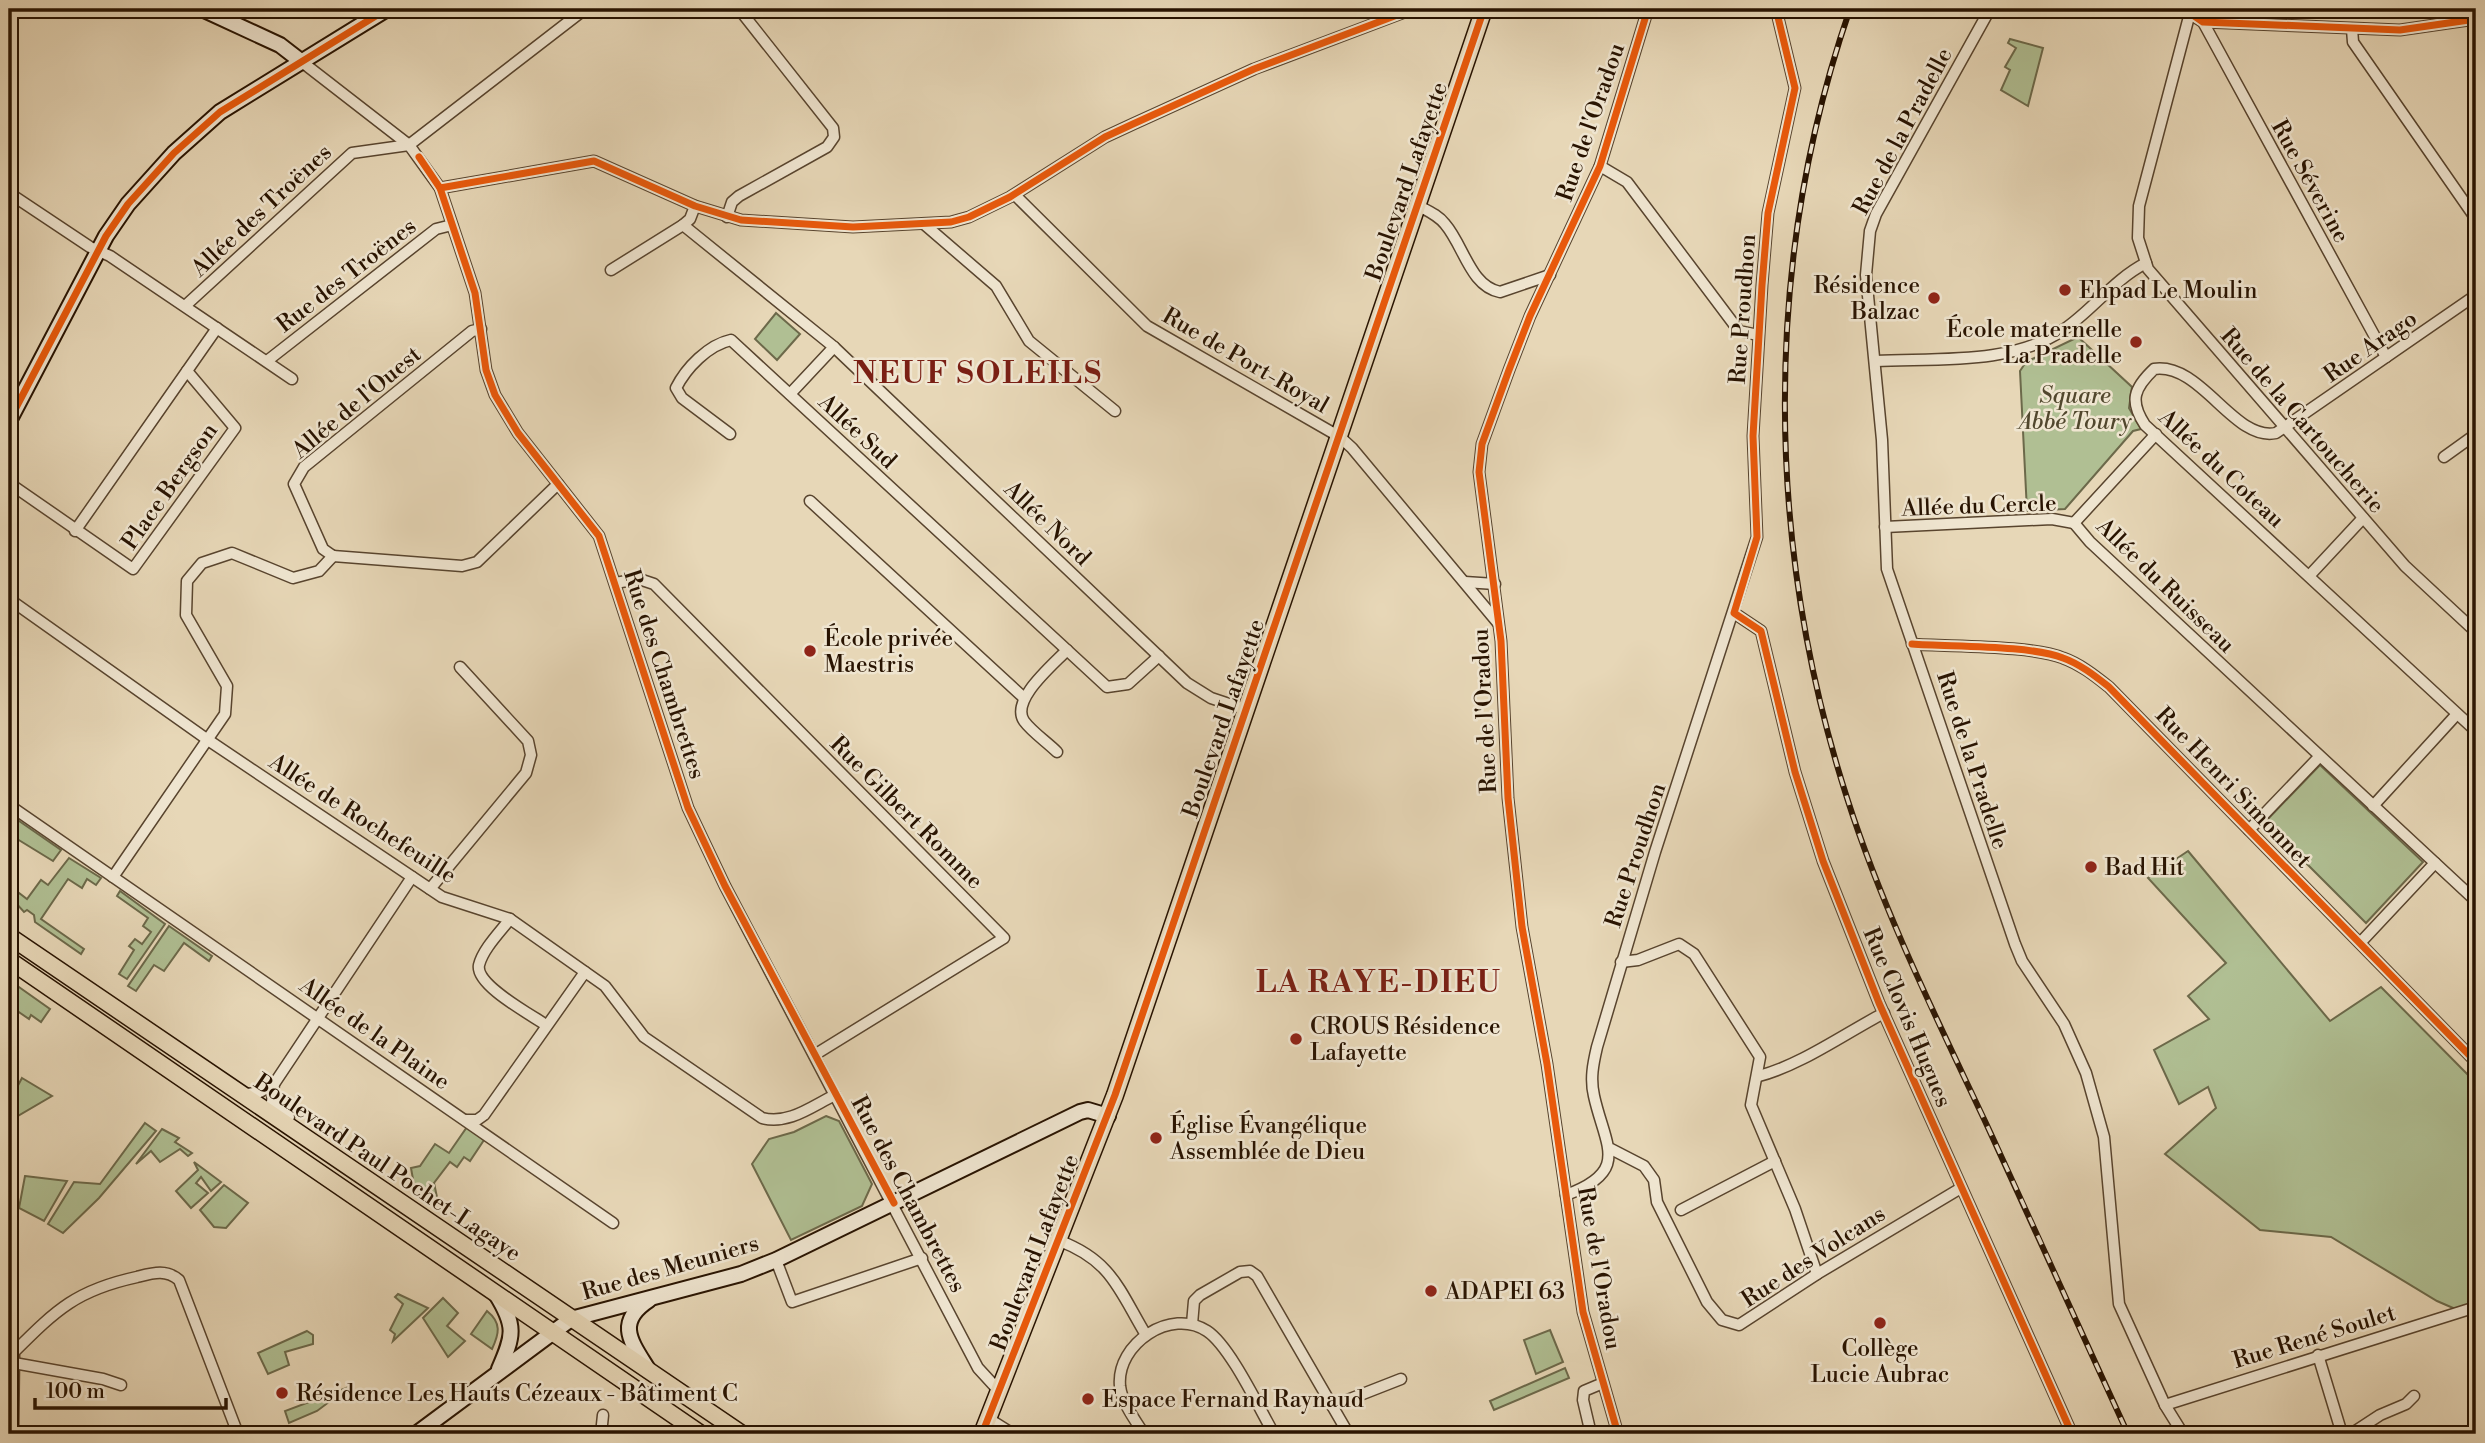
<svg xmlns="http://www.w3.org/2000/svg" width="2485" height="1443" font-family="'Libre Bodoni',serif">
<rect width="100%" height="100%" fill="#e7d7b7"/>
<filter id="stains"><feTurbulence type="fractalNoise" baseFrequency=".00286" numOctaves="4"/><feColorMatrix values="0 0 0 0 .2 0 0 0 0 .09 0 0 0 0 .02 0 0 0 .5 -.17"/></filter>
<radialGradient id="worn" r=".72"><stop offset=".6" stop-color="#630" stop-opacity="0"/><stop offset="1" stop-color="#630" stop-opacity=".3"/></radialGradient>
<g fill="#b0bf93" stroke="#6c694a" stroke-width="2">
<polygon points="2010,39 2043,48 2028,106 2001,90 2010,70 2005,67 2016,48 2008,43"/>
<polygon points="776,313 800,334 777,360 755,339"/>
<polygon points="2078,337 2132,387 2129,408 2141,429 2133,431 2065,509 2027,511 2020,371 2026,362"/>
<polygon points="2320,765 2423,862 2366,923 2265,822"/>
<polygon points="9,814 61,850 53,861 9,834"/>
<polygon points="2188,851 2330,1021 2381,987 2476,1083 2476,1318 2437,1301 2331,1237 2260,1230 2165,1154 2216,1108 2208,1087 2179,1104 2154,1050 2209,1019 2188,996 2226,963 2148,878"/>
<polygon points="69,858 101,878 96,885 87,879 82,888 68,879 41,919 84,949 81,954 35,922 34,915 27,910 24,912 14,901 19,893 27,899 41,880 48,885"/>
<polygon points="120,891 165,924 127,979 119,974 134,950 129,946 135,939 142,944 151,932 143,926 148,918 117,896"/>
<polygon points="169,926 212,956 209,961 184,943 164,971 154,965 136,991 128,986"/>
<polygon points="9,980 50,1009 41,1022 31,1015 29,1019 10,1006"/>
<polygon points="22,1078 52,1096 18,1116 9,1137 9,1102"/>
<polygon points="826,1116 839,1121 872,1184 862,1206 791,1240 752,1164 769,1139 794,1132"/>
<polygon points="145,1123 156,1131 99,1198 63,1233 48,1224 74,1182 100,1184"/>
<polygon points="467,1127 484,1140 470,1161 464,1157 457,1167 450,1162 434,1183 438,1202 414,1185 411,1168 420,1166 435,1144 449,1153"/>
<polygon points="162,1129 179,1138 175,1142 192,1153 188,1156 180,1149 160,1162 151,1151 136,1164"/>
<polygon points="194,1162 221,1182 211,1191 201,1177 196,1183 208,1193 191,1208 176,1191 198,1170"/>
<polygon points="25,1176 67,1181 44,1221 19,1208"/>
<polygon points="224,1185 248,1203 226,1228 214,1227 200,1210"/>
<polygon points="398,1294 428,1308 393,1341 395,1334 390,1330 403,1304 395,1297"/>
<polygon points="443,1298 458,1313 447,1326 465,1341 448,1357 423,1318"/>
<path d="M487,1311C502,1323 499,1334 492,1349L471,1334Z"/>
<polygon points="1550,1330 1563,1362 1536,1374 1524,1340"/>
<polygon points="307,1331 313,1335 313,1344 285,1352 289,1365 268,1374 258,1353"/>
<polygon points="1565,1368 1569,1378 1494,1410 1490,1401"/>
<polygon points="349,1387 317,1411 289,1423 285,1411"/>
</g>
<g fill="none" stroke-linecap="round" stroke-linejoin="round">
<g stroke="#58442e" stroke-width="13">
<g id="street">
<polyline points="1990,9 1876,214 1870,231 1866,275 1882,440 1887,569 2015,944 2022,961 2064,1024 2086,1073 2104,1137 2119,1304 2165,1405 2183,1434"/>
<polyline points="2182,9 2203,22 2400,30 2476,19"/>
<polyline points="2191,9 2139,206 2138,238 2148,269 2405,566 2476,632"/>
<polyline points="2203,22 2386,357"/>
<polyline points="2352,29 2353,42 2476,219"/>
<polyline points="302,62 409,145 440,188 475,293 486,370 495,395 518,433 599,536 688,808 725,886 978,1368 1000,1392"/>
<polyline points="1600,166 1627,182 1739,331 1758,335"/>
<polyline points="440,188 594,161 695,206 741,220 853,227 951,222 969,217 1010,197 1105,137 1133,124 1254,69 1413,9"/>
<polyline points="9,193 90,247 110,256 292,379"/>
<polyline points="1015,195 1147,326 1340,437 1352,448 1498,623"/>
<path d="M1417,205C1428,211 1438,215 1445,224C1464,246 1470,286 1500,292L1550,275"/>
<polyline points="727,217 732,202 739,196 827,147 834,137 833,128 739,9"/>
<polyline points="924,224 996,286 1029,341 1115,411"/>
<polyline points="683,225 834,347 1187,683 1211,698 1247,710"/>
<polyline points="611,270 683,225 690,219 695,206"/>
<path d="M2476,295L2276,433C2234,442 2201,362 2154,369C2134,388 2129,401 2145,425L2476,731"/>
<polyline points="185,306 352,153 409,145 585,9"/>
<polyline points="267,361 436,229 452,225"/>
<path d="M1876,361C1936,358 2013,365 2063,330C2093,310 2113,280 2146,263"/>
<polyline points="790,394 834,347"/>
<path d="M730,434L682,398L676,388C686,368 708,345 731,340L1107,687L1128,684L1159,656"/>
<polyline points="2444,457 2476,434"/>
<polyline points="9,483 133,569 235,428 187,371"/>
<polyline points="810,501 1023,697"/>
<polyline points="2074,523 2090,542 2476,901"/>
<polyline points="2074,523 2156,434"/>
<polyline points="1885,527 2052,519 2074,523"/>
<polyline points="75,531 217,328"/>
<polyline points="333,556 323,549 294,484 304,467 472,331 481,329"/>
<polyline points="333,556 462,566 477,562 558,484"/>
<polyline points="2309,576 2363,518"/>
<polyline points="1465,582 1495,584"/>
<polyline points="615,583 639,579 654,584 1004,938 816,1054"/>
<path d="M9,599L208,740L442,897L510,919L605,986L644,1037L762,1118C789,1125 812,1106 835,1095"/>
<polyline points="1734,613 1761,631 1795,772 1823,861 1879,1003 2072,1434"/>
<path d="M1912,644C1951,647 2030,645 2063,658C2080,664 2095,676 2109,687L2476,1062"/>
<path d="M1057,752C1047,742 1032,732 1024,721C1010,700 1053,665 1067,650"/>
<polyline points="9,805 613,1223"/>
<polyline points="2373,806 2457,714"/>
<polyline points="2249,830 2319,757"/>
<polyline points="113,877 225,714 227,686 186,615 187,581 202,563 232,553 293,578 319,571 333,556"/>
<polyline points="430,889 526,773 531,755 528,741 460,667"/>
<path d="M510,919C500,932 483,949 479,965C475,985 530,1014 546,1025"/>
<polyline points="2360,943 2435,863"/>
<polyline points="1621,962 1638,960 1679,944 1694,954 1760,1057 1751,1105 1795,1209 1817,1274"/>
<path d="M1759,1076C1801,1065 1844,1034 1884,1013"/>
<polyline points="242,1095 260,1092 274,1084"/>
<polyline points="289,1117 272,1102 274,1084 412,877"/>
<polyline points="465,1120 477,1120 484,1115 585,972"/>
<polyline points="1611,1149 1644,1166 1654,1180 1657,1202 1707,1302 1722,1320 1739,1325 1817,1274 1961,1188"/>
<path d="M1566,1195C1631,1171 1605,1146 1594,1096C1590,1079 1593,1064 1597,1047L1655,852L1757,537L1753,436L1762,285L1768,213L1795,88L1776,9"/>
<polyline points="1681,1210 1775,1161"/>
<path d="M1060,1241C1112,1261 1119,1290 1146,1335"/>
<polyline points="776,1260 792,1302 922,1258"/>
<polyline points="1192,1324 1194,1301 1200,1295 1240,1272 1250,1271 1257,1276 1345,1428 1336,1434"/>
<polyline points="2318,1355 2342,1434"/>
<polyline points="14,1363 103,1379 121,1385"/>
<polyline points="2165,1405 2476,1307"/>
<polyline points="1332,1406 1401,1379"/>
<polyline points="989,1419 1013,1434"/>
<path d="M13,1434L14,1352C57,1309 77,1290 137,1277C153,1273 166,1269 179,1280L238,1434"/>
<polyline points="601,1434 603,1415"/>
<path d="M1144,1434C1135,1420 1122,1403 1120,1386C1116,1344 1171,1307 1207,1331C1230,1346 1259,1408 1274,1434"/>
<polyline points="1591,1434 1583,1400 1584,1391 1603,1383"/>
<polyline points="1618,1434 1583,1312 1547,1064 1522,927 1508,798 1501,641 1479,472 1482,444 1509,370 1530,316 1600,166 1648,9"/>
<polyline points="2351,1434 2380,1415 2406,1404 2414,1396"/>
</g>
</g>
<g stroke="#281301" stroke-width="18">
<g id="secondary">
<polyline points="202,9 280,45 302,62"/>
<polyline points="9,421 106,236 128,204 174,153 220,112 387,9"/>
<path d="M496,1294C516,1326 514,1335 499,1369"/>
<path d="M649,1300C614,1323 632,1343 649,1371"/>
<polyline points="416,1434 571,1319 741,1274 776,1260 1080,1112 1088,1110 1108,1116"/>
</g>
</g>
<g stroke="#281301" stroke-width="19">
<g id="primary">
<polyline points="9,936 742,1434"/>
<polyline points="9,960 701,1434"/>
<polyline points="982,1434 1115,1095 1484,9"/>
</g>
</g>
<use href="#street" stroke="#efe5d0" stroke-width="10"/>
<use href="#secondary" stroke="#efe5d0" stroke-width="14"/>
<use href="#primary" stroke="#e7d7b7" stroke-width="16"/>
<g stroke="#281301" stroke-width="6">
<path id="rail" d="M1850,9C1762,263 1765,545 1848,801C1883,910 1935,1015 1984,1119C2033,1224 2080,1330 2128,1434"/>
</g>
<use href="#rail" stroke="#efe5d0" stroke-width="3.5" stroke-dasharray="10" stroke-linecap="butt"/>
<g stroke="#efe5d0" stroke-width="11">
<g id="cycleway">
<polyline points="1776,9 1795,88 1768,213 1762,285 1753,436 1757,537 1734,613 1761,631 1795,772 1823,861 1879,1003 2072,1434"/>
<polyline points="2190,13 2203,22 2400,30 2476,19"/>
<polyline points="419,157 440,188 475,293 486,370 495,395 518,433 599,536 688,808 725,886 894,1203"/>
<polyline points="440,188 594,161 695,206 741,220 853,227 951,222 969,217 1010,197 1105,137 1133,124 1254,69 1413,9"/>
<polyline points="9,421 106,236 128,204 174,153 220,112 387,9"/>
<path d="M1912,644C1951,647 2030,645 2063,658C2080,664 2095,676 2109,687L2476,1062"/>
<polyline points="982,1434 1115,1095 1484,9"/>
<polyline points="1618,1434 1583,1312 1547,1064 1522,927 1508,798 1501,641 1479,472 1482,444 1509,370 1530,316 1600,166 1648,9"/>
</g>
</g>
<use href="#cycleway" stroke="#e8590c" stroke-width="7"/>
</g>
<g fill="#8f2418" stroke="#efe5d0" stroke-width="2.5">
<circle cx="2065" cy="290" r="7"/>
<circle cx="1934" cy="298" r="7"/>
<circle cx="2136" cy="342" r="7"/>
<circle cx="810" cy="651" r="7"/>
<circle cx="2091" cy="867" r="7"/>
<circle cx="1296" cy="1039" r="7"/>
<circle cx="1156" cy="1138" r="7"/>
<circle cx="1431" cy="1291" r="7"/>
<circle cx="1880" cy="1323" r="7"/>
<circle cx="282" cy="1393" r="7"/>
<circle cx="1088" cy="1399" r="7"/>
</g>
<g text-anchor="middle" stroke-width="5" stroke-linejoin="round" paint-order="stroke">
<g font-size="23" fill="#281301" stroke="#efe5d0">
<text transform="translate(1590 122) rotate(-71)" y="8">Rue de l'Oradou</text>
<text transform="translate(1902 131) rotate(-62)" y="8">Rue de la Pradelle</text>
<text transform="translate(1406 181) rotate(-71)" y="8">Boulevard Lafayette</text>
<text transform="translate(2311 181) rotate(61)" y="8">Rue Séverine</text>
<text transform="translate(261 210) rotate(-43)" y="8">Allée des Troënes</text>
<text transform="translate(346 275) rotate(-38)" y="8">Rue des Troënes</text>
<text transform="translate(1742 309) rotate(-86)" y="8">Rue Proudhon</text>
<text transform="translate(2370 346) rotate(-35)" y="8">Rue Arago</text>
<text transform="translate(1246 360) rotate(30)" y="8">Rue de Port-Royal</text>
<text transform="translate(356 402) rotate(-40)" y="8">Allée de l'Ouest</text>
<text transform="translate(2303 420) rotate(49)" y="8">Rue de la Cartoucherie</text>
<text transform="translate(858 431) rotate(43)" y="8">Allée Sud</text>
<text transform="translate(2222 468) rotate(43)" y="8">Allée du Coteau</text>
<text transform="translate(169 486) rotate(-55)" y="8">Place Bergson</text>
<text transform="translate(1979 505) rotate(-2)" y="8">Allée du Cercle</text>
<text transform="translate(1048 523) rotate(44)" y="8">Allée Nord</text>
<text transform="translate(2166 585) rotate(44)" y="8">Allée du Ruisseau</text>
<text transform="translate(665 674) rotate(72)" y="8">Rue des Chambrettes</text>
<text transform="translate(1484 711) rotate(-93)" y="8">Rue de l'Oradou</text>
<text transform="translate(1223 718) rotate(-71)" y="8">Boulevard Lafayette</text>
<text transform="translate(1973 760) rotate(72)" y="8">Rue de la Pradelle</text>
<text transform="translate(2234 787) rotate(46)" y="8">Rue Henri Simonnet</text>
<text transform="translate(907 812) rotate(45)" y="8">Rue Gilbert Romme</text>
<text transform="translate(363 818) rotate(33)" y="8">Allée de Rochefeuille</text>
<text transform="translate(1635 855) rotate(-72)" y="8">Rue Proudhon</text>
<text transform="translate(1908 1017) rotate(67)" y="8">Rue Clovis Hugues</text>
<text transform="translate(375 1033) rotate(35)" y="8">Allée de la Plaine</text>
<text transform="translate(388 1167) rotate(34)" y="8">Boulevard Paul Pochet-Lagaye</text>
<text transform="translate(909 1194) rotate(62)" y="8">Rue des Chambrettes</text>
<text transform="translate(1034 1252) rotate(-69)" y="8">Boulevard Lafayette</text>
<text transform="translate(1813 1256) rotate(-33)" y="8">Rue des Volcans</text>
<text transform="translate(670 1267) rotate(-16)" y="8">Rue des Meuniers</text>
<text transform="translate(1600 1268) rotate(80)" y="8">Rue de l'Oradou</text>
<text transform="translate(2314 1336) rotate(-17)" y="8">Rue René Soulet</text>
</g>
<g font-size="23" fill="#281301" stroke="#efe5d0" text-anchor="start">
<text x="1920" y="293" text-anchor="end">Résidence<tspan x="1920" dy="26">Balzac</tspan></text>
<text x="2079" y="298">Ehpad Le Moulin</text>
<text x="2122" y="337" text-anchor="end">École maternelle<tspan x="2122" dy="26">La Pradelle</tspan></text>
<text x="824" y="646">École privée<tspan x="824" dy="26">Maestris</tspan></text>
<text x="2105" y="875">Bad Hit</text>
<text x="1310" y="1034">CROUS Résidence<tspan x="1310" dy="26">Lafayette</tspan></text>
<text x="1170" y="1133">Église Évangélique<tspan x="1170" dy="26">Assemblée de Dieu</tspan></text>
<text x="1445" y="1299">ADAPEI 63</text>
<text x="1880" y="1356" text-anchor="middle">Collège<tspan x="1880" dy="26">Lucie Aubrac</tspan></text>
<text x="296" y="1401">Résidence Les Hauts Cézeaux - Bâtiment C</text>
<text x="1102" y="1407">Espace Fernand Raynaud</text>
</g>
<g font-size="23" font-style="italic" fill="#51472d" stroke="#efe5d0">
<text x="2075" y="403">Square<tspan x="2075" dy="26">Abbé Toury</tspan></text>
</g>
<g font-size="30" font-weight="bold" letter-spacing="2" fill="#7a1f14" stroke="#efe5d0">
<text x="978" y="383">NEUF SOLEILS</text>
<text x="1379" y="992">LA RAYE-DIEU</text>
</g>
</g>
<rect width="2485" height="1443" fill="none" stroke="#e7d7b7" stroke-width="35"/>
<rect x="10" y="10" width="2464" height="1422" fill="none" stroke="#281301" stroke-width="3.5"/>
<rect x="18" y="18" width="2450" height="1408" fill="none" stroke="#281301" stroke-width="2"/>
<path d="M35 1398v10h191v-10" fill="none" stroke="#281301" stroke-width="3.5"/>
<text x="46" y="1398" font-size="21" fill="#281301" stroke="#efe5d0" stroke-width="5" paint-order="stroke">100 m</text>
<rect width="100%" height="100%" filter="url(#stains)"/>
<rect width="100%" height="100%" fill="url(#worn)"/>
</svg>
